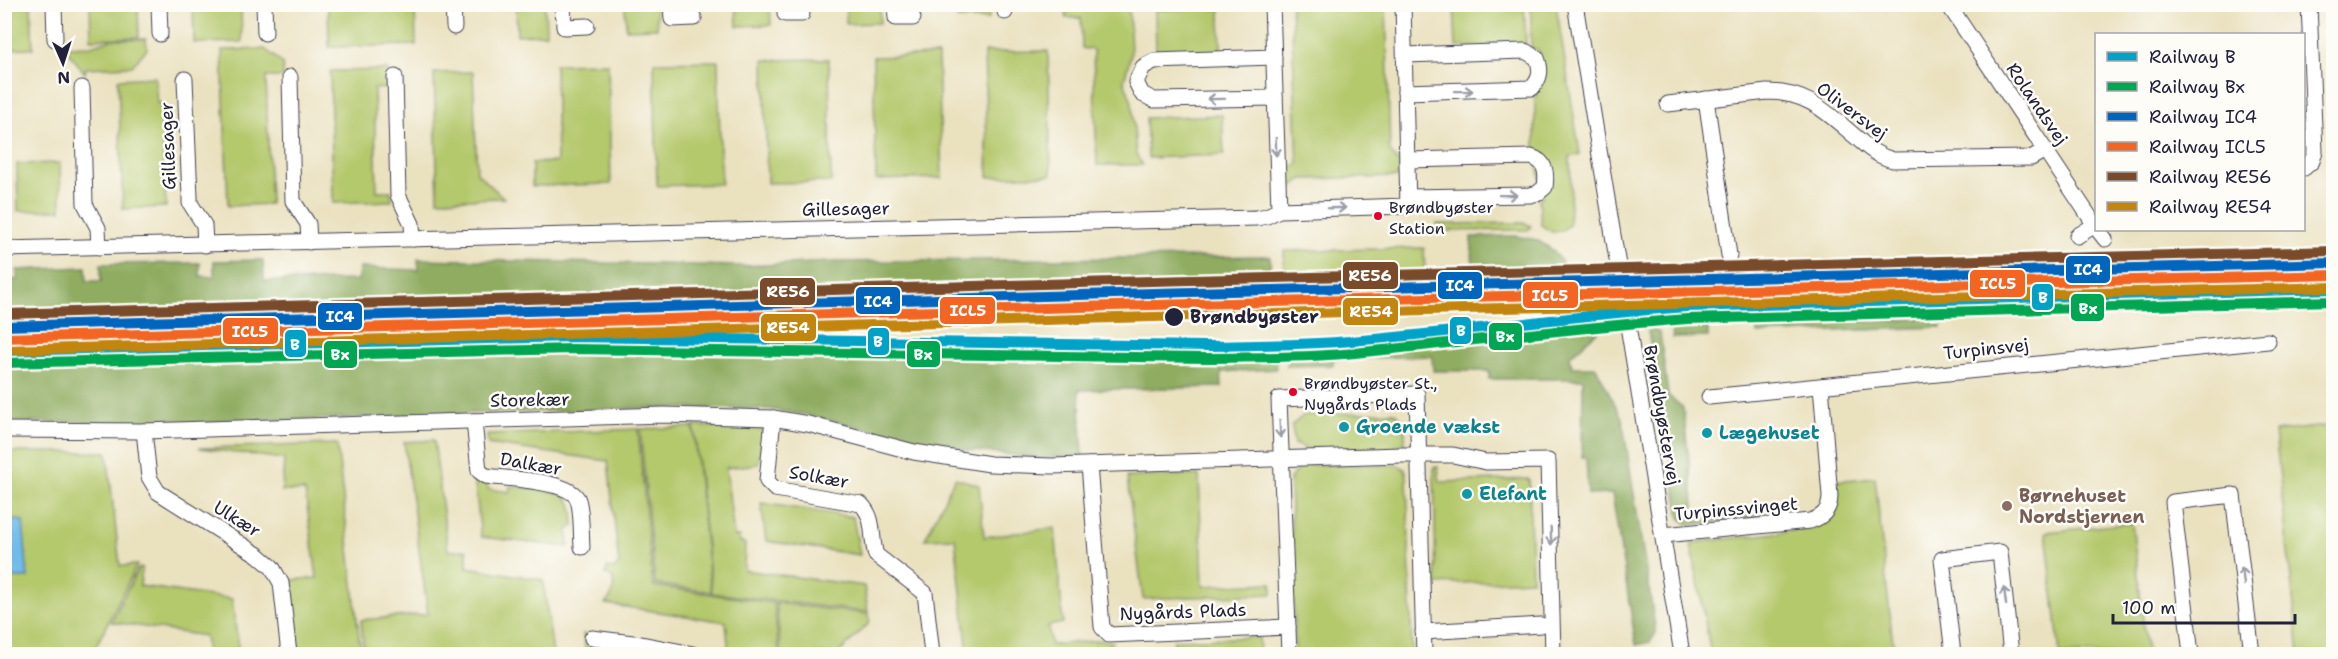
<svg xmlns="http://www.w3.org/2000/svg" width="2338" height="659" font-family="'Shantell Sans',sans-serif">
<rect width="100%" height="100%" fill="#fdfcf7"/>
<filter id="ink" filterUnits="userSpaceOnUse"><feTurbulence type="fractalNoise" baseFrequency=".0167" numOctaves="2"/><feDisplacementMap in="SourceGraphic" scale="12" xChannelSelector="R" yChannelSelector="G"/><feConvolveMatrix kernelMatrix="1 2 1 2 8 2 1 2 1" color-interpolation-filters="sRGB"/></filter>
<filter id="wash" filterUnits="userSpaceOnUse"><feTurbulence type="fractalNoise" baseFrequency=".008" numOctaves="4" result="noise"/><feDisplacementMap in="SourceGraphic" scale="24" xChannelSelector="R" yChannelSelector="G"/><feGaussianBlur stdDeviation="1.35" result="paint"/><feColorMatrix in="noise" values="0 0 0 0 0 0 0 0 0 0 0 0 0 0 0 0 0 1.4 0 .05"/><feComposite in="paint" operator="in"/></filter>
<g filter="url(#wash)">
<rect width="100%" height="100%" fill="#eae1bf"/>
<g fill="#b4c86c" stroke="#6b7554" stroke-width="1.5">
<polygon points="4,5 31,5 33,48 5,49"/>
<polygon points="90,5 138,5 139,37 91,39"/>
<polygon points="193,5 241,5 242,42 194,43"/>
<polygon points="328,5 415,5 416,45 329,47"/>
<polygon points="516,5 545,5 546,34 517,35"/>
<polygon points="625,5 656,5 657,28 626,29"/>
<polygon points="736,5 770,5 771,25 737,26"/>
<polygon points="846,5 880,5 880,23 846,24"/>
<polygon points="957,5 988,5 989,19 957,19"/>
<polygon points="1066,5 1129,5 1131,54 1124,81 1132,102 1136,154 1142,165 1097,165 1093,50 1082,48 1081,18 1066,18"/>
<polygon points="1291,5 1386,5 1390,152 1400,164 1400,177 1302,179 1291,187 1284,182 1284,167 1298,165"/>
<polygon points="1454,5 1524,5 1526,45 1456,47"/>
<polygon points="1541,5 1556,5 1580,154 1570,157 1571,186 1569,225 1561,231 1552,232 1541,225 1539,198 1543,196 1535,151 1535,92 1540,52 1531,47 1531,8 1541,7"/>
<polygon points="1220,9 1221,54 1156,55 1155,10"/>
<polygon points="112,39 146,39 147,49 132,66 86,68 85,73 64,47 91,46"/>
<polygon points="265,49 283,64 283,77 266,77 270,204 228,206 222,50"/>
<polygon points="1048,51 1051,175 988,177 984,52"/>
<polygon points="938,55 942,178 876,180 873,57"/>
<polygon points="829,59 831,182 767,183 764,60"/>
<polygon points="718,61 721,184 657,186 654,62"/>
<polygon points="608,63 611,184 532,186 532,163 557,162 555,64"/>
<polygon points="388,70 388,88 374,89 377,191 391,191 392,201 333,203 330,71"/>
<polygon points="473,72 477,173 504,198 438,200 434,73"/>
<polygon points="155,77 157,103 161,103 166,207 123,209 118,79"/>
<polygon points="1222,115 1224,155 1148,158 1146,118"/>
<polygon points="60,163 61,210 18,211 17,164"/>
<polygon points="1525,223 1531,226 1528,230 1437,231 1437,224"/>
<polygon points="1424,248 1425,274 1284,277 1284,251"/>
<polygon points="1394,412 1405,421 1405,443 1394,448 1306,449 1294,444 1292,425 1304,415"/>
<polygon points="2333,425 2333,654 2299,654 2275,432"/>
<polygon points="694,426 765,430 758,464 726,468 734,537 739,537 740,542 745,544 744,570 864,586 868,612 712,593"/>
<polygon points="693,427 711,592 655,584 640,429"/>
<path d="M638,429L653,586L774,603L779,654H729L726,622L605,604C613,595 616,589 612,577L605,574L607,568L613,569L619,565L608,461L488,444L487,435Z"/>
<polygon points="434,440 448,551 467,550 467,567 543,580 553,654 364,654 361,620 428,614 404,442"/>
<polygon points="337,444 361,654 299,654 292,580 317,578 305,491 282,491 284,459 199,448"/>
<polygon points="4,452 107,452 120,566 137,565 92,654 5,654"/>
<polygon points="1300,465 1398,465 1405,469 1407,477 1412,654 1295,654 1290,479"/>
<polygon points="1434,467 1438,467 1440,482 1529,479 1532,580 1436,584"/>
<path d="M474,475L487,484L488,489L509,492L510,486C522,488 559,489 567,498C574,504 573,518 574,526L568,530V547L481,537Z"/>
<polygon points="1199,475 1203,586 1272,583 1272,594 1143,599 1127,477"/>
<polygon points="1875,477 1894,654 1711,654 1691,543 1817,528 1834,514 1838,504 1836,481"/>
<polygon points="955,478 979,485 984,537 1055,528 1063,623 1048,626 1051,645 1103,640 1113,642 1099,654 968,654 955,538 925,539"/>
<polygon points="761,503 853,517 860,555 766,541"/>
<polygon points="2132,523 2147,654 2060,654 2046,532"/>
<polygon points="142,568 140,586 232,599 239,654 207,654 205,636 111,622 138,569"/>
<polygon points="776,603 868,614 870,622 838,654 781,654"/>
<polygon points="583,634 691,651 691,654 586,654"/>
<polygon points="1259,637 1260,654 1174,654 1174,640"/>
</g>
<g fill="#8fac60" stroke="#58674e" stroke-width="1.5">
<polygon points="1516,236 1537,240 1554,251 1563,264 1576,269 1597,269 1600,275 1474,280 1471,237"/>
<polygon points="1270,256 1271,286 5,321 5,280 17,280 17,270 86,267 87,281 101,281 101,264 200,263 200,276 214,277 214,261 263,260 264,281 358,280 359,268 419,270 418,259 740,266 833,262"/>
<polygon points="1919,310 1940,311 1941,327 1757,334 1756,325 1919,319"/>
<polygon points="1607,323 1570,356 1572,367 1596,367 1622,418 1656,633 1650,642 1636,645 1612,494 1588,495 1586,458 1582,457 1583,379 1489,379 1489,371 1433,371 1432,356 1333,359 1333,365 1287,366 1286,354 1372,349"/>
<polygon points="1708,326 1708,337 1673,338 1671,327"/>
<polygon points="1653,330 1660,333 1668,395 1683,408 1696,521 1784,513 1784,516 1689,525 1680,518 1648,331"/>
<path d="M491,348C753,347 1014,356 1275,354L1276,369L1221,372L1222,387L1079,390L1083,456L1037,458L941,447L808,415L768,409L645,408L483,413L209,423L5,422L4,360L278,352Z"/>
</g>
<polygon fill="#71bbea" stroke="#4a6e92" stroke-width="1.5" points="5,519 23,521 28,578 5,578"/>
</g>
<g filter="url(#ink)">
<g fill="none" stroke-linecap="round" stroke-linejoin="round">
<g stroke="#403f4f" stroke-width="17">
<g id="minor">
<polyline points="54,4 55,39"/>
<polyline points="159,4 160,34"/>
<polyline points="264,4 265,33"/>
<polyline points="453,4 454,27"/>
<polyline points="563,4 564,27 587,26"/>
<polyline points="671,4 672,19 694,18"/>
<polyline points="785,4 785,14 802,14"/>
<polyline points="895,4 896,18 913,18"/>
<polyline points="1005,4 1005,12"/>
<polyline points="1272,4 1279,210"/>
<polyline points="1575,4 1682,654"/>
<polyline points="1948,4 2095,225 2077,236"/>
<path d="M1405,55L1525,51L1537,58C1542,71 1540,79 1532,88L1405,92"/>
<polyline points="1274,57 1154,61 1143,67 1136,82 1142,94 1154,100 1275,98"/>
<polyline points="290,77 293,201 308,224 309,242"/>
<polyline points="395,77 398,195 412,224 413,239"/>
<polyline points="185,79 190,197 190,203 204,225 205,245"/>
<polyline points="82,88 85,204 98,228 99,247"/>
<polyline points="1706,99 1729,255"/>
<path d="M1668,104L1767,92C1809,92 1827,113 1857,138C1869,149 1878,156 1893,160L2031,158L2045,150"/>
<path d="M1407,160L1531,157C1546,161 1547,173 1545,187L1538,193L1530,195L1408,197"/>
<polyline points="2304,168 2312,161 2315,152 2309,4"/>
<polyline points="2098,230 2105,239"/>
<polyline points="4,249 1256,218 1267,216 1279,210 1408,206 1403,4"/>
<polyline points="1709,397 2268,341"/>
<path d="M773,418L767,481L775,489L861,504C876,519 870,537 876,555L925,593L932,654"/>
<path d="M474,421L479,471L486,476C505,479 571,480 578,500C582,512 581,534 582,547"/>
<polyline points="4,430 144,431 664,415 773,418 808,424 914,452 990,464 1052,466 1401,455 1453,455 1486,462 1548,461 1553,654"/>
<polyline points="144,431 149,477 158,492 258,555 272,567 281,583 289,654"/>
<polyline points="1089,465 1102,627 1109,635 1288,627"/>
<path d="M1663,535L1810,521C1823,517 1830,510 1830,496L1821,386"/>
<polyline points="1423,632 1541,625"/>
<polyline points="592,638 641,644 693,654"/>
<polyline points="1289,654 1279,399 1417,394 1424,654"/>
<polyline points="1953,654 1942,559 2000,552 2011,654"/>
<polyline points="2191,654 2173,502 2233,495 2252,654"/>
</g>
</g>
<use href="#minor" stroke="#fff" stroke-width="15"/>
<g stroke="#fdfcf7" stroke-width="15">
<path id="rail-1" d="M4,351L572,337L1205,346C1254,345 1302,345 1351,341C1463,332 1574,315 1686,307L2334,289"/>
</g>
<g stroke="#fdfcf7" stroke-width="15">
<path id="rail-2" d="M4,363L572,349L1205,358C1255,357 1305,358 1355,353C1466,342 1576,327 1687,319L2334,301"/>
</g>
<g stroke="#fdfcf7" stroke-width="15">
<polyline id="rail-3" points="4,326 1114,294 2334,263"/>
</g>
<g stroke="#fdfcf7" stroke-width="15">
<polyline id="rail-4" points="4,338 1114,306 2334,275"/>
</g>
<g stroke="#fdfcf7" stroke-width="15">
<polyline id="rail-5" points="4,314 1114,282 2334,251"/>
</g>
<g stroke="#fdfcf7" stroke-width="15">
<polyline id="rail-6" points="5,350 1115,318 2334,287"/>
</g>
<use href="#rail-1" stroke="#02a2c7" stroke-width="10"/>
<use href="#rail-2" stroke="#00a651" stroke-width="10"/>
<use href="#rail-3" stroke="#0065bd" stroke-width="10"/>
<use href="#rail-4" stroke="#f26522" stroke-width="10"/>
<use href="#rail-5" stroke="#7a4b2a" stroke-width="10"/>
<use href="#rail-6" stroke="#c2850f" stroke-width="10"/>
</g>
<defs><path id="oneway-shaft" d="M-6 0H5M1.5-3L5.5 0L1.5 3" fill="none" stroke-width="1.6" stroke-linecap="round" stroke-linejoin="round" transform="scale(1.5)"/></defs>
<g stroke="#9c9ca7">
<use href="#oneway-shaft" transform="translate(1464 91) rotate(-1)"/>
<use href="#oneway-shaft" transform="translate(1216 99) rotate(179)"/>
<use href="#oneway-shaft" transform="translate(1276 147) rotate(89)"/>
<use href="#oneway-shaft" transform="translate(1508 195) rotate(-1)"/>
<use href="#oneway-shaft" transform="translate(1337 208) rotate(-2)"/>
<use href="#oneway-shaft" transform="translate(1280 429) rotate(87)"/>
<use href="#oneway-shaft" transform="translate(1551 536) rotate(88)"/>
<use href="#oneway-shaft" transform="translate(2243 576) rotate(-97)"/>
<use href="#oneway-shaft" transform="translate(2005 596) rotate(-97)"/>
</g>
</g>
<g fill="#e4002b" stroke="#fdfcf7" stroke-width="2">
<circle cx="1378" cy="216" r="5"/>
<circle cx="1293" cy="392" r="5"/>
</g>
<circle fill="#22223b" stroke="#fdfcf7" stroke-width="2" cx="1174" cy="317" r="10"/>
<g fill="#0f9aa8" stroke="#fdfcf7" stroke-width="2">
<circle cx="1344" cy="427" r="6"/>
<circle cx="1707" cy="433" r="6"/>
<circle cx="1467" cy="494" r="6"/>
</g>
<circle fill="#8d6e63" stroke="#fdfcf7" stroke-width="2" cx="2007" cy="506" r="6"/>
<g text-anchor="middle" stroke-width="5" stroke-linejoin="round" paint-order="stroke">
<g font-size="16" fill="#22223b" stroke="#fdfcf7" text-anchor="start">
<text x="1389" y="213">Brøndbyøster<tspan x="1389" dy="21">Station</tspan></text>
<text x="1304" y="389">Brøndbyøster St.,<tspan x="1304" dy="21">Nygårds Plads</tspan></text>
</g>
<g font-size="18" fill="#22223b" stroke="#fdfcf7">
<text transform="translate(2037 104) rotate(56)" y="6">Rolandsvej</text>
<text transform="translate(1852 111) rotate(37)" y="6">Oliversvej</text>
<text transform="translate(168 146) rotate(-92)" y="6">Gillesager</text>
<text transform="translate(846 209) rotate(-1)" y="6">Gillesager</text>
<text transform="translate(1986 349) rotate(-6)" y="6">Turpinsvej</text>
<text transform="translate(530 400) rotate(-1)" y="6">Storekær</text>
<text transform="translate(1662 415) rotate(80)" y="6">Brøndbyøstervej</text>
<text transform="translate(531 464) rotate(10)" y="6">Dalkær</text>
<text transform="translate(819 477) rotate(10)" y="6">Solkær</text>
<text transform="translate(1736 509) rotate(-5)" y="6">Turpinssvinget</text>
<text transform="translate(237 519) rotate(32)" y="6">Ulkær</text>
<text transform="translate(1183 612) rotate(-2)" y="6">Nygårds Plads</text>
</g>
<g font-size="18" font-weight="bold" fill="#22223b" stroke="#fdfcf7" text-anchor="start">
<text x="1190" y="323">Brøndbyøster</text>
</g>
<g font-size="18" font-weight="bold" fill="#0d838f" stroke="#fdfcf7" text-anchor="start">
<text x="1356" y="433">Groende vækst</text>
<text x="1719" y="439">Lægehuset</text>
<text x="1479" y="500">Elefant</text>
</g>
<g font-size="18" font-weight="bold" fill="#785e54" stroke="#fdfcf7" text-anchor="start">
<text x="2019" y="502">Børnehuset<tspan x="2019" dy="21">Nordstjernen</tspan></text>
</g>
</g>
<g stroke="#fdfcf7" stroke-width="2">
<rect x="2065" y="255" width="46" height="29" rx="6" fill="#0065bd"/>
<rect x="1342" y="261" width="57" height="29" rx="6" fill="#7a4b2a"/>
<rect x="1969" y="269" width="57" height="29" rx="6" fill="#f26522"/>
<rect x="1437" y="271" width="46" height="29" rx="6" fill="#0065bd"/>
<rect x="759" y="277" width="57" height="29" rx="6" fill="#7a4b2a"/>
<rect x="1522" y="281" width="57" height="28" rx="6" fill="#f26522"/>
<rect x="2031" y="283" width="23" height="28" rx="6" fill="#02a2c7"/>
<rect x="855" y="286" width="46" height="29" rx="6" fill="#0065bd"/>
<rect x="2070" y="293" width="35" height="29" rx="6" fill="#00a651"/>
<rect x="939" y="296" width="57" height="29" rx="6" fill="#f26522"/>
<rect x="1342" y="297" width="57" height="29" rx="6" fill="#c2850f"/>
<rect x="317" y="302" width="46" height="29" rx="6" fill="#0065bd"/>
<rect x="760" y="313" width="57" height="29" rx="6" fill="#c2850f"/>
<rect x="1449" y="316" width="23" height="29" rx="6" fill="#02a2c7"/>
<rect x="222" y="317" width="57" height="28" rx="6" fill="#f26522"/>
<rect x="1488" y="322" width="35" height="29" rx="6" fill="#00a651"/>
<rect x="867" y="327" width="23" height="29" rx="6" fill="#02a2c7"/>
<rect x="284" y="329" width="23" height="29" rx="6" fill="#02a2c7"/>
<rect x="906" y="340" width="35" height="28" rx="6" fill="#00a651"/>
<rect x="323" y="340" width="35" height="29" rx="6" fill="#00a651"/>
</g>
<g font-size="16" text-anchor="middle" font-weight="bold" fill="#fff">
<text x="2088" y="275">IC4</text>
<text x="1370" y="281">RE56</text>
<text x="1998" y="289">ICL5</text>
<text x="1460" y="291">IC4</text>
<text x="788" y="297">RE56</text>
<text x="1550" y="301">ICL5</text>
<text x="2043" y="303">B</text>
<text x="878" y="307">IC4</text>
<text x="2088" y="314">Bx</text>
<text x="968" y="316">ICL5</text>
<text x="1371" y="317">RE54</text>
<text x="340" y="322">IC4</text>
<text x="788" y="333">RE54</text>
<text x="1461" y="336">B</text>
<text x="250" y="337">ICL5</text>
<text x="1505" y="342">Bx</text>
<text x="878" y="347">B</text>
<text x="295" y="350">B</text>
<text x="923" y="360">Bx</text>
<text x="340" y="360">Bx</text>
</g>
<rect width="2338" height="659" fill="none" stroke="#fdfcf7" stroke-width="24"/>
<rect x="2095" y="33" width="210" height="198" fill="#fdfcf7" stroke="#a5a5ac" stroke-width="1.5"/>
<rect x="2107" y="52" width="30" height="9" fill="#02a2c7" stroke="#a5a5ac" stroke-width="1.5"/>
<text x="2149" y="63" font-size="18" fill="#22223b">Railway B</text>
<rect x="2107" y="82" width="30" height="9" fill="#00a651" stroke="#a5a5ac" stroke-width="1.5"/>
<text x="2149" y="93" font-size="18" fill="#22223b">Railway Bx</text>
<rect x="2107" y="112" width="30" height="9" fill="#0065bd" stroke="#a5a5ac" stroke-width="1.5"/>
<text x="2149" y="123" font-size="18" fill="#22223b">Railway IC4</text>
<rect x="2107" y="142" width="30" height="9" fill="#f26522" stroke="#a5a5ac" stroke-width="1.5"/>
<text x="2149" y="153" font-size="18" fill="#22223b">Railway ICL5</text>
<rect x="2107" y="172" width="30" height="9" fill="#7a4b2a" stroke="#a5a5ac" stroke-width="1.5"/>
<text x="2149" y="183" font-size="18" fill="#22223b">Railway RE56</text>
<rect x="2107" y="202" width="30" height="9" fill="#c2850f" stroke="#a5a5ac" stroke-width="1.5"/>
<text x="2149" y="213" font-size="18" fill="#22223b">Railway RE54</text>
<g transform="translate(63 63) rotate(177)" stroke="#fdfcf7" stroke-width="4.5" paint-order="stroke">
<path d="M0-4.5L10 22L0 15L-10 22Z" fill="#22223b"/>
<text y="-9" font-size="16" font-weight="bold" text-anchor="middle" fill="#22223b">N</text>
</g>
<path d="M2113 614v9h182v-9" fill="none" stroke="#22223b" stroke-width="3"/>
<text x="2122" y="614" font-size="18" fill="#22223b" stroke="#fdfcf7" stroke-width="4.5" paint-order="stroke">100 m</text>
</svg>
